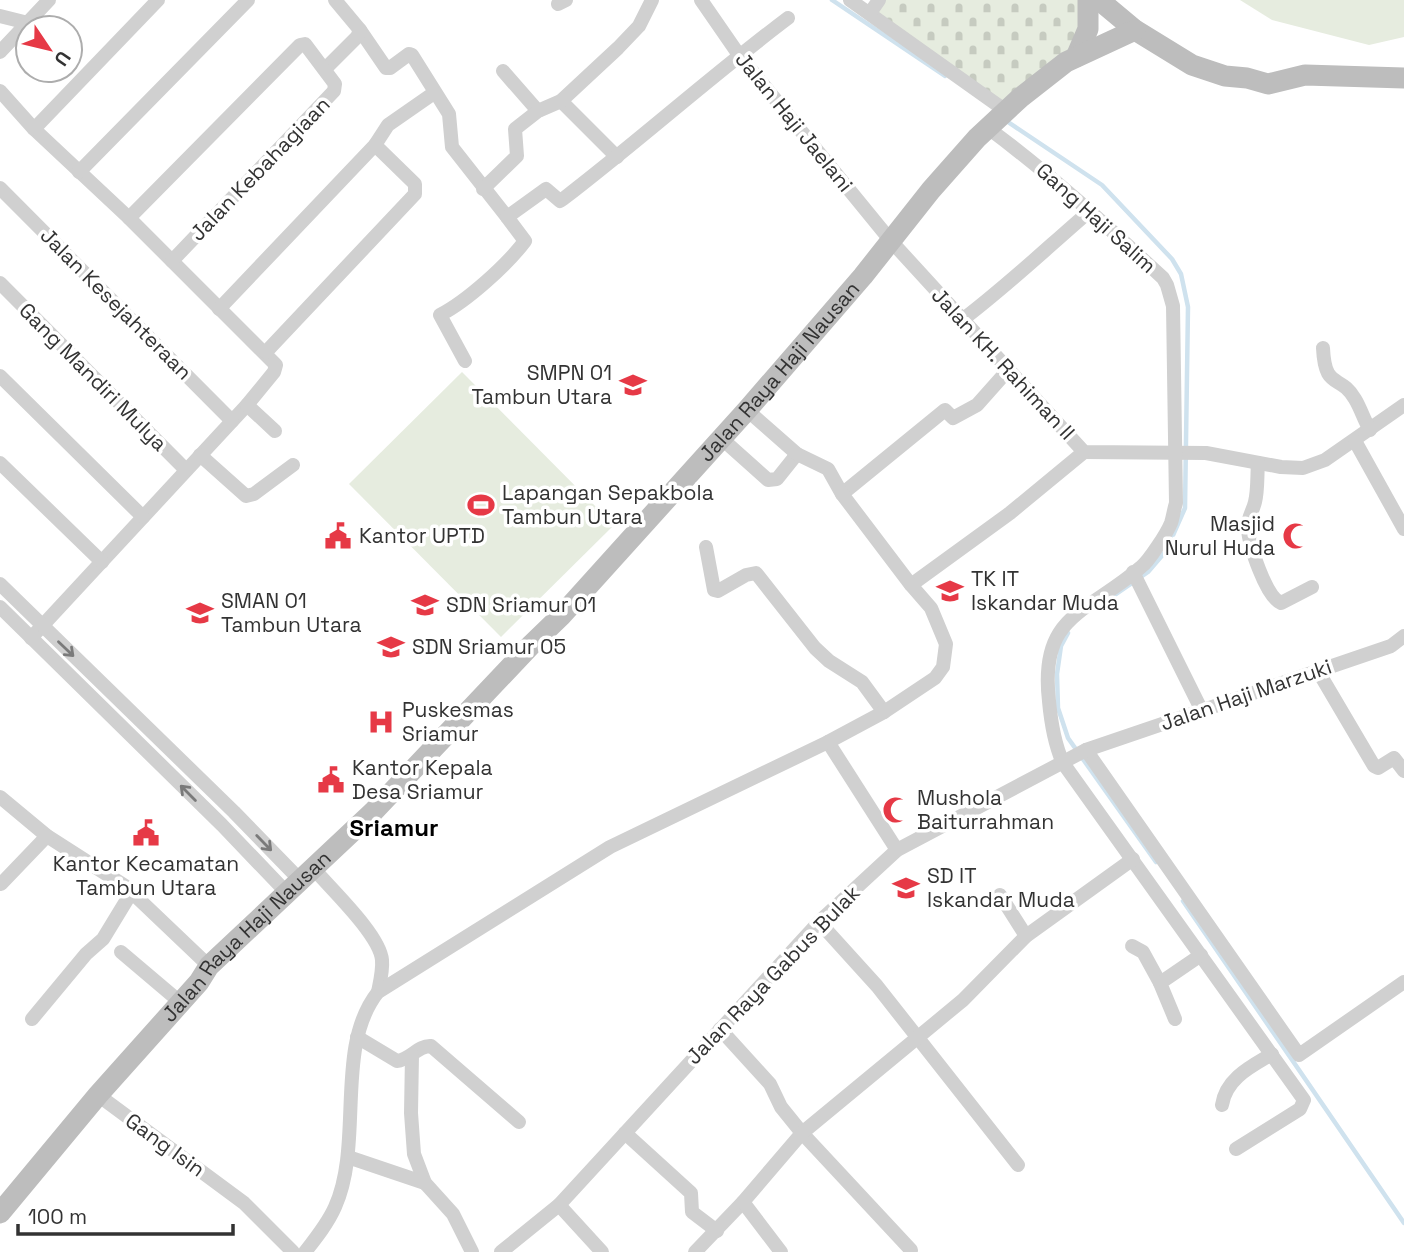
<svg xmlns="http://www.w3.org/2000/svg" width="1404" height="1252" font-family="'Space Grotesk',sans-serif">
<defs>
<pattern id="cemetery-stones" width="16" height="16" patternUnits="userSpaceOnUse" patternTransform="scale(1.75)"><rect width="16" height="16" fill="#e6ecdf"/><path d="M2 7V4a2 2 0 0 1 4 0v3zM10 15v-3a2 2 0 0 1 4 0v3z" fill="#c6cbc0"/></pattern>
</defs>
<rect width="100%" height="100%" fill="#fff"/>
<g fill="#e6ecdf">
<polygon points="1240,0 1404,0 1404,37 1369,45 1272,20"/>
<polygon points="462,372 614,525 501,637 349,484"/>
</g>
<polygon fill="url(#cemetery-stones)" points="879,0 1088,0 1078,48 1006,111 870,13"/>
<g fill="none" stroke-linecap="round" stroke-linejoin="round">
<g stroke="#cfe2ee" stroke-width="4.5">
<polyline points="832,0 945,76"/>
<polyline points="1005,120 1102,185 1172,259 1181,274 1188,307 1185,508 1166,551 1148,572 1109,599"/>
<polyline points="1068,633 1061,646 1057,674 1058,708 1068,738 1156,862"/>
<polyline points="1183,901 1404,1223"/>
</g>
<g stroke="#d0d0d0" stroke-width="14">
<polyline points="701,0 739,55 891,241 1084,452 1206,453 1281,467 1303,468 1325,460 1404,405"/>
<polyline points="850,0 1006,111"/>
<polyline points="558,4 566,0"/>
<polyline points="870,13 879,0"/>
<polyline points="0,16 28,23"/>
<polyline points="360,30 386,68 390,68 409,54 412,55 449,114 452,147 507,217"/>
<polyline points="0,52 49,0"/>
<polyline points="325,69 357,37 360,30 335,0"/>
<polyline points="503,71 538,111"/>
<polyline points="0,91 34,129 129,218 276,365 274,372 247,405 31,638"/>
<polyline points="561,101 617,157"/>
<path d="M988,128C1050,174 1106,225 1163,278L1167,285L1173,306L1176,503C1174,509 1173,517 1171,523C1167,533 1149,561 1141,567C1087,614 1039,614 1049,701C1051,723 1054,743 1063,763L1304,1100L1300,1109L1236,1149"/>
<polyline points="34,129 158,0"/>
<polyline points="375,145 388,125 434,93"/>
<polyline points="79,172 248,0"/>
<polyline points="0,188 232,421"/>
<polyline points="483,189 517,156 515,129 538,111 561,101 618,48 639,26 652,0"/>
<polyline points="129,218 300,45 305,44 335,84 334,91 172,261"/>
<polyline points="0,283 186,470"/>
<polyline points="219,309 375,145 415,184 415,194 266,352"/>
<path d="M962,320C1007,286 1048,247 1091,210"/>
<path d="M1323,348C1325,391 1340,373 1355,399C1361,409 1364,420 1370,430"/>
<path d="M465,361L440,315C467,301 507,265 525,241L507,217L546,189L560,201L563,199C640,140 711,76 788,18"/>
<polyline points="0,376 143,517"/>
<polyline points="247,405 275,431"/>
<polyline points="721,438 768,480 777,479 797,454"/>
<polyline points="1355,441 1404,529"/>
<polyline points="200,455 246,496 254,494 293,465"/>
<polyline points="0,463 102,562"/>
<path d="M1258,463C1257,476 1258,490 1255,502C1253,511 1247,518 1248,529C1249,545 1266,597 1281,603L1312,587"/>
<polyline points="842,494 945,410 953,418 977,405 1009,369"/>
<polyline points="706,547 714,590 718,591 746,575 756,573 815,648 829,661 862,682 884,712"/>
<polyline points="1133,572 1202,711"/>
<polyline points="0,584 234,812 301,881"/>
<polyline points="911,585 1010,513 1084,452"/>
<polyline points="0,607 222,825 288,894"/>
<polyline points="1318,671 1374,766 1378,768 1394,758 1404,771"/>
<polyline points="828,742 897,850"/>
<polyline points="1086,750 1299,1055 1404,982"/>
<polyline points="0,797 47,836 125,886 209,966"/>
<path d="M314,869C331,889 380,935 382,960C383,970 380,982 378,992"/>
<polyline points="1,884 47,836"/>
<polyline points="1000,895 1026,936"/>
<polyline points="819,922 877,986 1018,1165"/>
<polyline points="1132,946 1143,952 1160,983"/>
<polyline points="121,952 180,1002"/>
<polyline points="32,1019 86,954 103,939 131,893"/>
<polyline points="1175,1019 1160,983 1201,955"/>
<polyline points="720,1029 770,1084 781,1107 802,1133 911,1250"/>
<path d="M357,1037L397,1061C410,1060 418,1045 431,1046L519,1122"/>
<polyline points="412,1055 411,1113 414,1154 425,1183 453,1214 472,1252"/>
<polyline points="98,1095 244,1203 293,1252"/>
<path d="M1222,1105C1226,1078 1252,1066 1272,1054"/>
<polyline points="625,1133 691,1193 692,1212 717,1231"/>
<polyline points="348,1157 425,1183"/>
<polyline points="559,1205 602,1252"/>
<path d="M305,1252C316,1238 328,1223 335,1207C364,1143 334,1047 378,992L610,847L828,742L884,712L935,678L943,667L946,644L931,608L911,585L842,494L828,469L797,454L747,410"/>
<polyline points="501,1252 559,1205 819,922 897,850 1086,750 1391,646 1404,636"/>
<polyline points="695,1252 743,1202"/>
<polyline points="781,1252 743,1202 802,1133 963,1000 1026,936 1133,859"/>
</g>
<g stroke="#bdbdbd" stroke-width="21">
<polyline points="1099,0 1135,30 1192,65 1225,76 1247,78 1268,84 1305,75 1404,78"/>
<polyline points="1076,57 1088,29 1088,0"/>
<path id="s1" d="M0,1213L98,1095L199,982L209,966L373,812L532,644L561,616L747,410L863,276L931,190L977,138L1020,98L1066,62L1135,30"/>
</g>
</g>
<defs><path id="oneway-shaft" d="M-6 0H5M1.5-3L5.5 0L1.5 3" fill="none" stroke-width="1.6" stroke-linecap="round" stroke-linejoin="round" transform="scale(1.75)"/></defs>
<g stroke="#7a7a7a">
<use href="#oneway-shaft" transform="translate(66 649) rotate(44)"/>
<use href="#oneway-shaft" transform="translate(188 793) rotate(-135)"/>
<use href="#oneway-shaft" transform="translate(264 843) rotate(46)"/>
</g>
<defs>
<g id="school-bare" transform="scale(2.1)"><path d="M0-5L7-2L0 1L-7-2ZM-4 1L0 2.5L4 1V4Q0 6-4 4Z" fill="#e63946" stroke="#fff" stroke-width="2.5" paint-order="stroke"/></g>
<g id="stadium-bare" transform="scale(2.1)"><path d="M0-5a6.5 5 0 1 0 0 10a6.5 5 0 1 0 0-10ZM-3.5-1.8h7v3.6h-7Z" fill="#e63946" stroke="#fff" stroke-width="2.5" paint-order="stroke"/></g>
<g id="civic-bare" transform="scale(2.1)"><path d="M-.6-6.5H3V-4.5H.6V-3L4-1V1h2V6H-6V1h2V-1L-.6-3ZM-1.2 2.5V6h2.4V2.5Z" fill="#e63946" stroke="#fff" stroke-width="2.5" paint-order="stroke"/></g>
<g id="mosque-bare" transform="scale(2.1)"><path d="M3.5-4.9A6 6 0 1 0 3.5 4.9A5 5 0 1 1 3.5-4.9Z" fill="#e63946" stroke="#fff" stroke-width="2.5" paint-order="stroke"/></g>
<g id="hospital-bare" transform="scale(2.1)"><path d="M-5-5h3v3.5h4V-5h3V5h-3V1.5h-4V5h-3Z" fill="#e63946" stroke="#fff" stroke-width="2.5" paint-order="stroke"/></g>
</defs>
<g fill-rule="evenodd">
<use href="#school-bare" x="633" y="385"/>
<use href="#stadium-bare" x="481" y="505"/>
<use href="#civic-bare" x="338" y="536"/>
<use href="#mosque-bare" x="1296" y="536"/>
<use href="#school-bare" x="950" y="591"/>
<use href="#school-bare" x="425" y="605"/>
<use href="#school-bare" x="200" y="613"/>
<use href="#school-bare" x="391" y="647"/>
<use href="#hospital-bare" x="381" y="722"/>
<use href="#civic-bare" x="331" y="780"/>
<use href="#mosque-bare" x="896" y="810"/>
<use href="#civic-bare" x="146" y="833"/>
<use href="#school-bare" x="906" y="888"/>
</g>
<g text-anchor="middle" stroke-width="7" stroke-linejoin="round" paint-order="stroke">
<g font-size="21" fill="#333" stroke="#fff">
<text transform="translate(794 122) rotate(51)" y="7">Jalan Haji Jaelani</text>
<text transform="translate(260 169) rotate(-46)" y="7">Jalan Kebahagiaan</text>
<text transform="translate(1096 218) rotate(42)" y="7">Gang Haji Salim</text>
<text transform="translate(116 304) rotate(45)" y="7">Jalan Kesejahteraan</text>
<text transform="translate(1003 364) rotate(47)" y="7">Jalan KH. Rahiman II</text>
<text dy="7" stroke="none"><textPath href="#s1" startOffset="1148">Jalan Raya Haji Nausan</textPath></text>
<text transform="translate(93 377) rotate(45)" y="7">Gang Mandiri Mulya</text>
<text transform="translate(1246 695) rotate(-19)" y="7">Jalan Haji Marzuki</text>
<text dy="7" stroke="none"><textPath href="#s1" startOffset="371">Jalan Raya Haji Nausan</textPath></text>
<text transform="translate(773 975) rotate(-46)" y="7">Jalan Raya Gabus Bulak</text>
<text transform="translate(165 1145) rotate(36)" y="7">Gang Isin</text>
</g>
<g font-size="21" fill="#333" stroke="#fff" text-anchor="start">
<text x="612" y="380" text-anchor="end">SMPN 01<tspan x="612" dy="24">Tambun Utara</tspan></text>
<text x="502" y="500">Lapangan Sepakbola<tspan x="502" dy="24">Tambun Utara</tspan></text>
<text x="1275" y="531" text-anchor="end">Masjid<tspan x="1275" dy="24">Nurul Huda</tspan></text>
<text x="359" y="543">Kantor UPTD</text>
<text x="971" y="586">TK IT<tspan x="971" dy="24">Iskandar Muda</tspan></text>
<text x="221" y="608">SMAN 01<tspan x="221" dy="24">Tambun Utara</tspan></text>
<text x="446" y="612">SDN Sriamur 01</text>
<text x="412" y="654">SDN Sriamur 05</text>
<text x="402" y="717">Puskesmas<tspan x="402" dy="24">Sriamur</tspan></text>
<text x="352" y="775">Kantor Kepala<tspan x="352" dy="24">Desa Sriamur</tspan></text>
<text x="917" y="805">Mushola<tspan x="917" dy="24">Baiturrahman</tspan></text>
<text x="146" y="871" text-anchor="middle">Kantor Kecamatan<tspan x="146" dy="24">Tambun Utara</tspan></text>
<text x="927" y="883">SD IT<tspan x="927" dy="24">Iskandar Muda</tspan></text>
</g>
<g font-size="24" font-weight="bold" fill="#000" stroke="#fff">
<text x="394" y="836">Sriamur</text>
</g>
</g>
<g transform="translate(49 49) rotate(125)"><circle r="33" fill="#ffffff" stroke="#adadad" stroke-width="2"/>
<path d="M0-5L12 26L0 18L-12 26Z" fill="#e63946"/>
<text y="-10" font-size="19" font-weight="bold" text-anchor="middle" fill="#333333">U</text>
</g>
<path d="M18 1224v10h215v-10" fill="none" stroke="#333333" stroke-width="3.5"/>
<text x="28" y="1224" font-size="21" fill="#333333" stroke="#ffffff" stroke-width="5" paint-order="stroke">100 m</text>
</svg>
